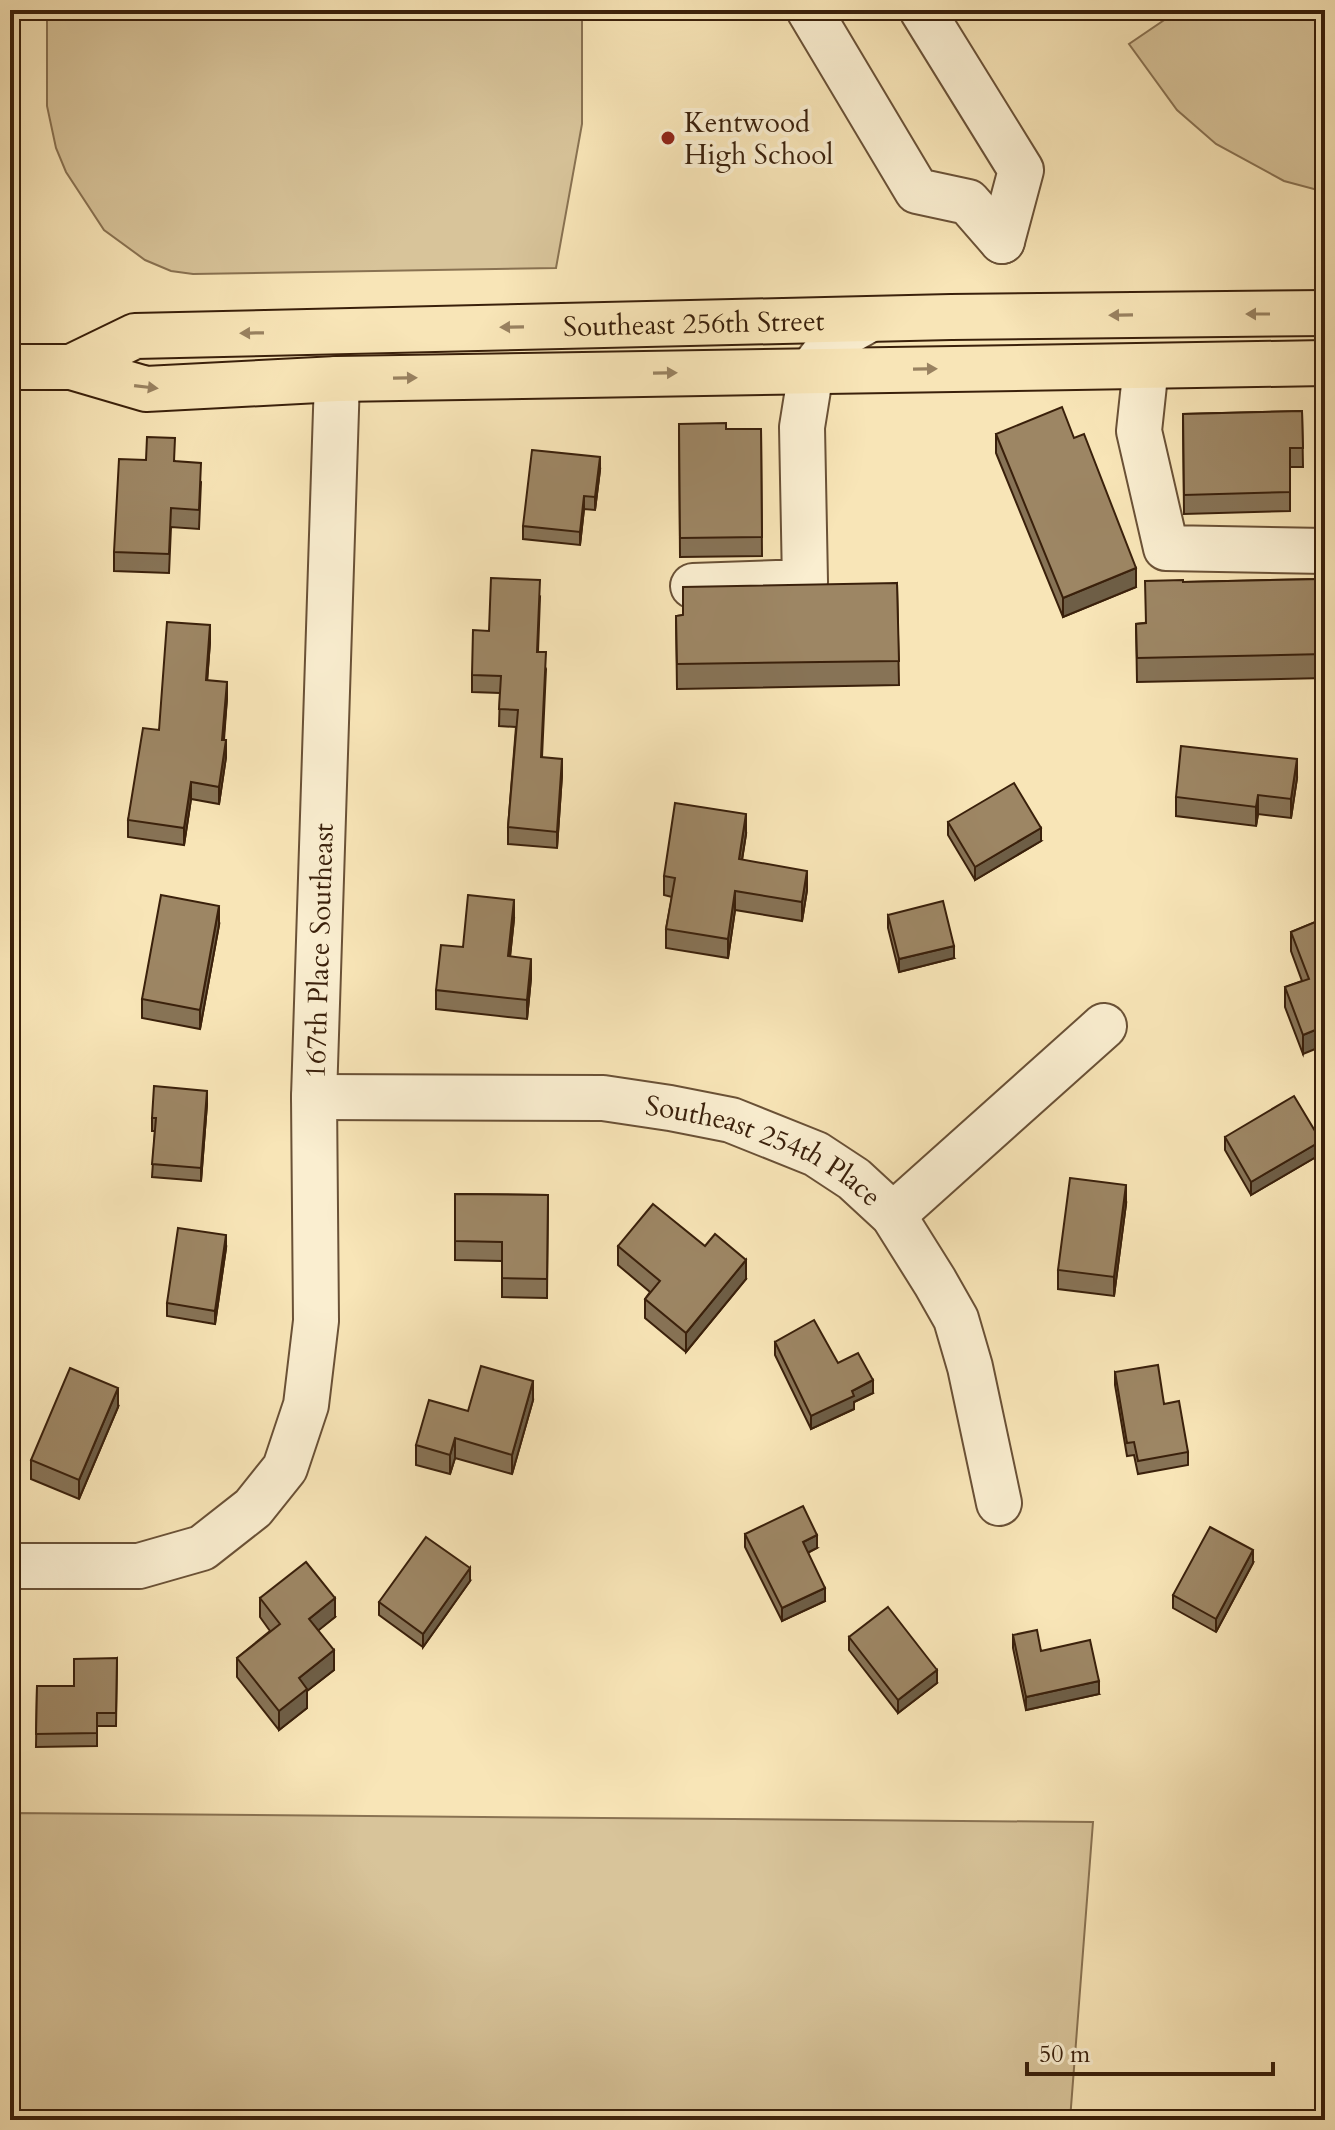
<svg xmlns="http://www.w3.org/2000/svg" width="1335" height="2130" font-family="Cardo,serif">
<rect width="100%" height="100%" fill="#f8e5b7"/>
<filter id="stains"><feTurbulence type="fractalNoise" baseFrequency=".0025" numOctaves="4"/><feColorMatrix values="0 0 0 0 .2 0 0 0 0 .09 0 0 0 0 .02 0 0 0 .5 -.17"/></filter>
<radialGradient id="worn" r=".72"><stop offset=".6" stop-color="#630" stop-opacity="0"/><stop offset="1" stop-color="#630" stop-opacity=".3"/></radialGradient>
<g fill="#d8c49a" stroke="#897252" stroke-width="2">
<polygon points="47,10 582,10 582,124 556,268 193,274 171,271 145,260 104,230 66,172 56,148 47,106"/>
<polygon points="1179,10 1325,10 1325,192 1284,181 1216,144 1177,110 1129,44"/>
<polygon points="10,1813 1093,1822 1070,2120 10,2120"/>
</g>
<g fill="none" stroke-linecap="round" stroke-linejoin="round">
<g stroke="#6a5136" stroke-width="48">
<g id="minor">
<polyline points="809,10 917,191 968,202 1002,241"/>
<polyline points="922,10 1021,170 1002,241"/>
<polyline points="1146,366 1139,431 1166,548 1325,551"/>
<polyline points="693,586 805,582 802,427 811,371 827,350 847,332 870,319"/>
<path id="s1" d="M314,1097L603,1098L670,1108L731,1120L816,1154L854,1179L893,1215L935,1282L956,1319L970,1367L999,1503"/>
<polyline points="893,1215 1104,1026"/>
<path id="s2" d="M10,1566H139L202,1548L253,1508L285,1468L306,1405L316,1321L314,1097L337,379"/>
</g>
</g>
<g stroke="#3a200b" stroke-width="48">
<g id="major">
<polyline points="10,367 71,367 146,389 337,379 1325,363"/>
<path id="s3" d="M71,367L135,336L951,317L1325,313"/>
</g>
</g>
<use href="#minor" stroke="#faeed0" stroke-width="44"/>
<use href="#major" stroke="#f8e5b7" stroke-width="44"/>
</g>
<g fill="#877356" stroke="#3a200b" stroke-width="2">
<polygon points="1302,411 1303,467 1290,467 1290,511 1184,514 1183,414"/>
<polygon points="679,424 726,429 761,429 762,556 680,557"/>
<polygon points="996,434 1074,438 1136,587 1063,617 996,453"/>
<polygon points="175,461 201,482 199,529 171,527 169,573 114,571 114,552"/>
<polygon points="600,470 595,510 584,509 580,545 523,539 523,526"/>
<polygon points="1325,575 1325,678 1137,682 1136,624 1145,623 1183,582 1322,579"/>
<polygon points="897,583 899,685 677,689 676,616"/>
<polygon points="540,597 538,652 546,669 542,757 562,775 557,848 508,844 508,827 516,727 499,726 500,693 472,692 472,675 489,631"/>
<polygon points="210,642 207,680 227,698 224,740 226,757 219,804 191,799 184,845 128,837 128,820 159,730"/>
<polygon points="1297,778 1291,818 1258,814 1256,826 1176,816 1176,797"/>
<polygon points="948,822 1041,841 975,880 948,835"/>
<polygon points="746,834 742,860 807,890 802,921 735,910 728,958 666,948 666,929 672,897 664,895 664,876"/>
<polygon points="888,915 954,958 899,972 888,928"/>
<polygon points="1325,918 1303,1054 1285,1007 1285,987 1302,981 1291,951 1291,932"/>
<polygon points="514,919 510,957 531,978 527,1019 436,1009 436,990 463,947"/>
<polygon points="219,925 200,1029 142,1018 142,999"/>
<polygon points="207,1104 201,1181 152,1177 155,1131 152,1131 152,1118"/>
<polygon points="1225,1137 1321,1154 1251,1195 1225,1150"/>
<polygon points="455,1194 548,1195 547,1298 502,1297 502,1261 455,1260"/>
<polygon points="1126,1204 1114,1296 1058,1289 1058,1270"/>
<polygon points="618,1246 746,1279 686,1352 645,1318 645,1299 650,1292 618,1265"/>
<polygon points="226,1248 215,1324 167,1316 167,1303"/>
<polygon points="775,1342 838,1363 873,1393 854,1402 854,1409 811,1429 775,1355"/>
<polygon points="1115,1372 1164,1404 1188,1452 1188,1465 1138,1474 1134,1455 1127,1456 1115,1385"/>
<polygon points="533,1400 512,1474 455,1458 450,1474 416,1465 416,1445 468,1411"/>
<polygon points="118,1407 79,1499 31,1479 31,1460"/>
<polygon points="745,1534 817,1548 808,1553 825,1601 782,1621 745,1547"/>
<polygon points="1253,1563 1216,1632 1173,1608 1173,1595"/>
<polygon points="470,1581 423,1647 379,1615 379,1602"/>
<polygon points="260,1598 335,1617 318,1630 334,1670 307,1691 307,1708 279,1730 237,1677 237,1658 270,1631 260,1617"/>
<polygon points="1013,1635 1041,1651 1099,1694 1026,1710 1013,1648"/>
<polygon points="849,1637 937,1683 898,1713 849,1650"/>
<polygon points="117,1658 116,1726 97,1726 97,1746 36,1747 37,1686 74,1686"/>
</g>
<g fill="#6e5e46" stroke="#3a200b" stroke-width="2">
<polygon points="600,457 600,470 595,510 595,497"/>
<polygon points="584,496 584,509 580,545 580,532"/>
<polygon points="1136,568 1136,587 1063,617 1063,598"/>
<polygon points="210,625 210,642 206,697 206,680"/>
<polygon points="227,682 227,698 222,756 222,740"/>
<polygon points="226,740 226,757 219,804 219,787"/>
<polygon points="562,759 562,775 557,848 557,832"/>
<polygon points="1297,759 1297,778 1291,818 1291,799"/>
<polygon points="191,782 191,799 184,845 184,828"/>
<polygon points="1258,795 1258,814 1256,826 1256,807"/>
<polygon points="746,814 746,834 739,878 739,859"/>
<polygon points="1041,828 1041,841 975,880 975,867"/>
<polygon points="807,871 807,890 802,921 802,902"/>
<polygon points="735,891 735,910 728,958 728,939"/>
<polygon points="514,900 514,919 508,975 508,956"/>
<polygon points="219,906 219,925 200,1029 200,1010"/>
<polygon points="954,946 954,958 899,972 899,959"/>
<polygon points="531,959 531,978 527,1019 527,1000"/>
<polygon points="1325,1026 1325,1045 1303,1054 1303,1035"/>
<polygon points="207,1091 207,1104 201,1181 201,1168"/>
<polygon points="1321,1141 1321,1154 1251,1195 1251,1182"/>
<polygon points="1126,1185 1126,1204 1114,1296 1114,1277"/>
<polygon points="226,1235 226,1248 215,1324 215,1311"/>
<polygon points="746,1260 746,1279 686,1352 686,1333"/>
<polygon points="873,1380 873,1393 854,1402 854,1409 811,1429 811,1416 852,1391"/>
<polygon points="533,1381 533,1400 512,1474 512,1455"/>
<polygon points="118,1388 118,1407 79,1499 79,1480"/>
<polygon points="455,1438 455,1458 450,1474 450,1455"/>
<polygon points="817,1535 817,1548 803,1555 803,1542"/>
<polygon points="1253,1550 1253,1563 1216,1632 1216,1619"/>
<polygon points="470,1568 470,1581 423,1647 423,1634"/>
<polygon points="825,1588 825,1601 782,1621 782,1608"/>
<polygon points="335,1598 335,1617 309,1638 309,1619"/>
<polygon points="334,1650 334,1670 307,1691 307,1708 279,1730 279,1711 299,1678"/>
<polygon points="937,1670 937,1683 898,1713 898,1700"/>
<polygon points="1099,1681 1099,1694 1026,1710 1026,1697"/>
</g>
<g fill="#9d8664" stroke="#3a200b" stroke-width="2">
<polygon points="1062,407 1074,438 1084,434 1136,568 1063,598 996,434"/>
<polygon points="1302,411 1303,448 1290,448 1290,492 1184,495 1183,414"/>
<polygon points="726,423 726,429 761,429 762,537 680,538 679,424"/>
<polygon points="147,437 175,438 174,461 201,463 199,510 171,508 169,554 114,552 119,459 146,460"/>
<polygon points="532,450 600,457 595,497 584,496 580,532 523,526"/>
<polygon points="1322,575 1325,575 1325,654 1137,658 1136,624 1146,623 1145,581 1183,580 1183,582 1322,579"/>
<polygon points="491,578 540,580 537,652 546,652 541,757 562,759 557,832 508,827 518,710 499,709 501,676 472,675 473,630 489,631"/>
<polygon points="897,583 899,661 677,664 676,616 683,615 683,587"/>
<polygon points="167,622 210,625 206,680 227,682 222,740 226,740 219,787 191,782 184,828 128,820 143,728 159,730"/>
<polygon points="1181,746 1297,759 1291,799 1258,795 1256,807 1176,797"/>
<polygon points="1014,783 1041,828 975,867 948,822"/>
<polygon points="675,803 746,814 739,859 807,871 802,902 735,891 728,939 666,929 675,878 664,876"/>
<polygon points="161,895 219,906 200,1010 142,999"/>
<polygon points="468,895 514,900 508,956 531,959 527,1000 436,990 441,945 463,947"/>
<polygon points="943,901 954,946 899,959 888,915"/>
<polygon points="1325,918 1325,1026 1303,1035 1285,987 1309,979 1291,932"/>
<polygon points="154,1086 207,1091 201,1168 152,1164 156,1118 152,1118"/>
<polygon points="1294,1096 1321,1141 1251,1182 1225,1137"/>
<polygon points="1070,1178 1126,1185 1114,1277 1058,1270"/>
<polygon points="455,1194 548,1195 547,1279 502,1278 502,1242 455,1241"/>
<polygon points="653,1204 705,1246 715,1234 746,1260 686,1333 645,1299 660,1281 618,1246"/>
<polygon points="178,1228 226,1235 215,1311 167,1303"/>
<polygon points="814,1320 838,1363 858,1353 873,1380 852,1391 854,1396 811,1416 775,1342"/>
<polygon points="1158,1365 1164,1404 1179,1401 1188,1452 1138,1461 1134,1442 1127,1443 1115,1372"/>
<polygon points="481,1366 533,1381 512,1455 455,1438 450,1455 416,1445 429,1400 468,1411"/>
<polygon points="70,1368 118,1388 79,1480 31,1460"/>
<polygon points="803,1506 817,1535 803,1542 825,1588 782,1608 745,1534"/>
<polygon points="1210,1527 1253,1550 1216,1619 1173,1595"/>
<polygon points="426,1537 470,1568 423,1634 379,1602"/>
<polygon points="306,1562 335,1598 309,1619 334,1650 299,1678 307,1689 279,1711 237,1658 280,1624 260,1598"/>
<polygon points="888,1607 937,1670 898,1700 849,1637"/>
<polygon points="1037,1630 1041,1651 1090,1640 1099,1681 1026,1697 1013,1635"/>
<polygon points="117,1658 116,1713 97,1713 97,1733 36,1734 37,1686 74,1686 74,1659"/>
</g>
<defs><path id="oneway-solid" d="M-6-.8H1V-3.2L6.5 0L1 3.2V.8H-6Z" transform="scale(2)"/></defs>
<g fill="#998261">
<use href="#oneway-solid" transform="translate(1258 314) rotate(180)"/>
<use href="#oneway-solid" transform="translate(1121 315) rotate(179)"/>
<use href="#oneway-solid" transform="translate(512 327) rotate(179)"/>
<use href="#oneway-solid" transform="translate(252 333) rotate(179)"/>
<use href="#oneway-solid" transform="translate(925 369) rotate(-1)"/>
<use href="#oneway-solid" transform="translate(665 373) rotate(-1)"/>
<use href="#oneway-solid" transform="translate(405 378) rotate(-1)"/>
<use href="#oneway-solid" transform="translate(146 387) rotate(7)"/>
</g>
<circle fill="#8f2418" stroke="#faeed0" stroke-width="3" cx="668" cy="138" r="8"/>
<g text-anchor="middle" stroke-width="8" stroke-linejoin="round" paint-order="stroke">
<g font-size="28" fill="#3a200b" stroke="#faeed0" text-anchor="start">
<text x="684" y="132">Kentwood<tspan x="684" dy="32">High School</tspan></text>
</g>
<g font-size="28" fill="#3a200b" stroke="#faeed0">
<text dy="10" stroke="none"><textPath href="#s3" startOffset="630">Southeast 256th Street</textPath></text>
<text dy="10" stroke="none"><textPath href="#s2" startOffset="832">167th Place Southeast</textPath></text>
<text dy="10" stroke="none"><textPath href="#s1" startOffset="460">Southeast 254th Place</textPath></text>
</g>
</g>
<rect width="1335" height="2130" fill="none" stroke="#f8e5b7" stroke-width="40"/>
<rect x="12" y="12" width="1311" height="2106" fill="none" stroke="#3a200b" stroke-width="4"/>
<rect x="20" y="20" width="1295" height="2090" fill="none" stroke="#3a200b" stroke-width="2"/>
<path d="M1027 2062v12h246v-12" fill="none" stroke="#3a200b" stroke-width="4"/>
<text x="1039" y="2062" font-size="24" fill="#3a200b" stroke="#faeed0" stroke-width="6" paint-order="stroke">50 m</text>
<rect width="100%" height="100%" filter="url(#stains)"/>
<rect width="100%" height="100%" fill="url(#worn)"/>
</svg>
